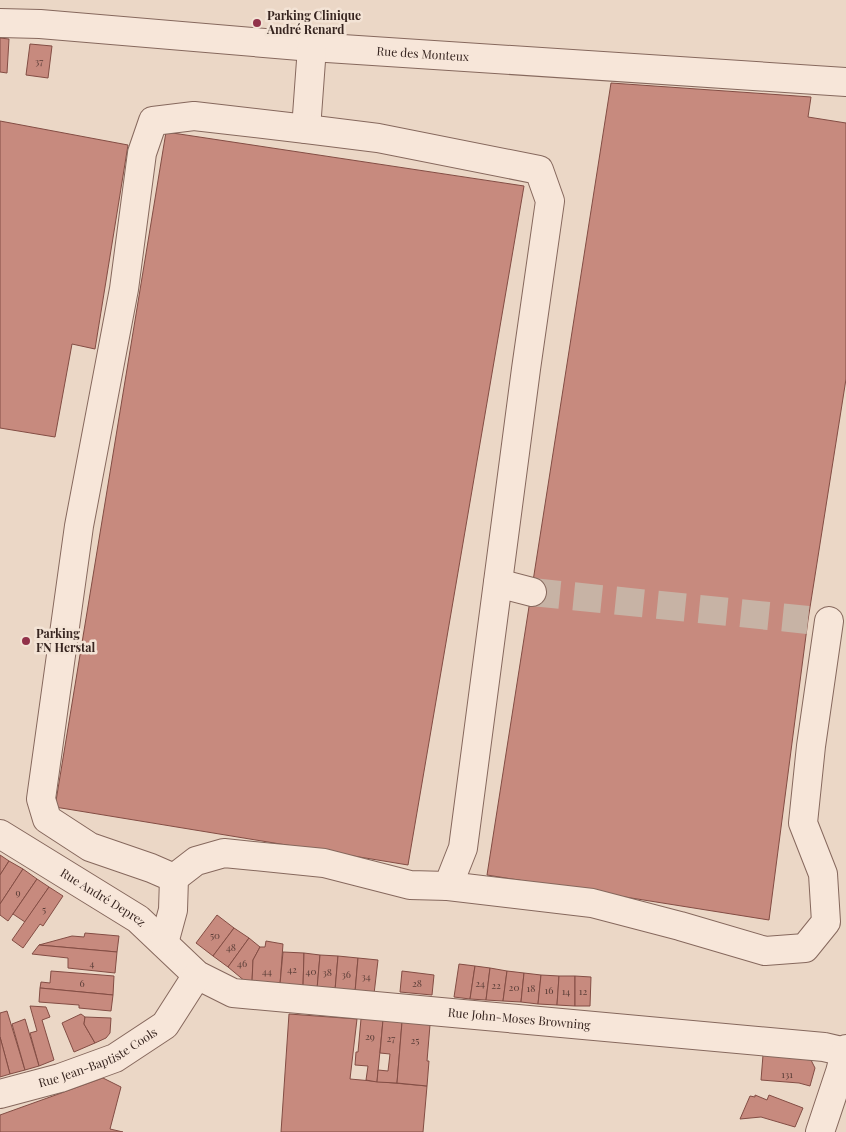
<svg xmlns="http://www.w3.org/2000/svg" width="846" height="1132" font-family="'Playfair Display',serif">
<rect width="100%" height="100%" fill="#ebd7c6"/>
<g fill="#c78a7e" stroke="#834d44">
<polygon points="0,38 9,39 7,73 0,72"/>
<polygon points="30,44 52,46 48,78 26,75"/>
<polygon points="611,83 811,97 808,117 846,123 846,379 808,620 769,920 487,875"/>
<polygon points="0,121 128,145 95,349 72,344 55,437 0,428"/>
<polygon points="166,132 524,186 408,865 55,807"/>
<polygon points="0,855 9,861 0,875"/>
<polygon points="9,861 23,869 0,904 0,875"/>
<polygon points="23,869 37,879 8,921 0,915 0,904"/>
<polygon points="37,879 49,887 25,922 13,914"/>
<polygon points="49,887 63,896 43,926 40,924 23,948 12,940"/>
<polygon points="217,915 234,928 213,956 196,943"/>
<polygon points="234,928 249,938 228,967 213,956"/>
<polygon points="85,933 119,936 117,952 39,945 72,936 84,937"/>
<polygon points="249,938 260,947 253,960 252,982 246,982 228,967"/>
<polygon points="266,941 283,944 280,984 252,982 253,960 260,947 265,947"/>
<polygon points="39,945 117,952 115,973 68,968 68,958 32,954"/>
<polygon points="283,952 304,953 303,987 280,984"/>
<polygon points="304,953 320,955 317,989 303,987"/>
<polygon points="320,955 338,956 335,990 317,989"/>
<polygon points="338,956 358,958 355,992 335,990"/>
<polygon points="358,958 378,960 374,994 355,992"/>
<polygon points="459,964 475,966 470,999 454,997"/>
<polygon points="475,966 490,968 486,1000 470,999"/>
<polygon points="490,968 507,971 503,1001 486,1000"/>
<polygon points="51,971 114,976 113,995 40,988 41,982 50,983"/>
<polygon points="402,971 434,975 432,995 400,992"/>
<polygon points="507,971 524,973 521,1002 503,1001"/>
<polygon points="524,973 541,975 538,1004 521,1002"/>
<polygon points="541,975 559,976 557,1005 538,1004"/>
<polygon points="559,976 575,976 575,1006 557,1005"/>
<polygon points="575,976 591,977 590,1006 575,1006"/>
<polygon points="40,988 113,995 111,1011 79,1008 79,1005 39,1002"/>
<polygon points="30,1006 46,1007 50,1017 42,1020 54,1060 39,1066 30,1033 37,1031"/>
<polygon points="7,1011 25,1070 10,1074 0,1037 0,1013"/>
<polygon points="81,1014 85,1017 84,1024 95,1043 74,1052 62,1023"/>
<polygon points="289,1014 357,1019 350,1079 427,1086 423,1132 281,1132"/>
<polygon points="85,1017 111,1018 110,1033 106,1038 95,1043 84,1024"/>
<polygon points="25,1019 39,1066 25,1070 12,1024"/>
<polygon points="361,1019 383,1020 377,1082 366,1080 368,1066 355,1065 356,1052 358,1052"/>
<polygon points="383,1020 402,1022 397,1083 377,1082 378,1070 388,1071 390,1054 380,1053"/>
<polygon points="402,1022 430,1025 427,1061 429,1061 427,1086 397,1083"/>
<polygon points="0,1037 10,1074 0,1077"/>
<polygon points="763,1055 811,1060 815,1068 810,1086 799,1083 761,1080"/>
<polygon points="103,1078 121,1087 110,1129 123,1132 0,1132 0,1115"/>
<polygon points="755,1095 767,1100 769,1095 803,1108 795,1127 761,1117 740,1119 750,1096 755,1097"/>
</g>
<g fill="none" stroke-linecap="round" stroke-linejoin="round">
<polyline stroke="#c7b3a5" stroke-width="28" stroke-dasharray="28 14" stroke-linecap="butt" points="532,592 808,620"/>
<g stroke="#86685d" stroke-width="30">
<g id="minor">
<path id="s1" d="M0,23L40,24L312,47L846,82"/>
<polyline points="306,129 312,47"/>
<polyline points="498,583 532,592"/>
<path id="s2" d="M0,834L138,919L197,975L233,993L824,1047L846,1052"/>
<polyline points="448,886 592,903 680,926 765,951 805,948 826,922 823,874 803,823 811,746 829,621"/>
<polyline points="164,943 173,910 174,878 196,861 224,853 324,863 410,885 448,886 463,848 526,369 550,201 539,170 378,138 306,129 194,116 153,121 142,153 124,289 79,526 41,799 47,819 90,847 151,868 174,878"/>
<path id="s3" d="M0,1094L60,1078L115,1058L165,1025L197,975"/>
<polyline points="820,1132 840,1072 846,1049"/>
</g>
</g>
<use href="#minor" stroke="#f7e6d9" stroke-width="28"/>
</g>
<g fill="#913149" stroke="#f3e3d5" stroke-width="2">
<circle cx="257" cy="23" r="5"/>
<circle cx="26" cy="641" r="5"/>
</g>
<g text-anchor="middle" stroke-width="5" stroke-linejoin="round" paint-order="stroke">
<g font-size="10" fill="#5b3e38">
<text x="39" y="65">37</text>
<text x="18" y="896">9</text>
<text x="44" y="913">5</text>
<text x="215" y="939">50</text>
<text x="231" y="951">48</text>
<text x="92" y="967">4</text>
<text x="242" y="967">46</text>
<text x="292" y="973">42</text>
<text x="267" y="975">44</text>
<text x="311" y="975">40</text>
<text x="327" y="976">38</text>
<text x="346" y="978">36</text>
<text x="366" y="980">34</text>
<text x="82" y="987">6</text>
<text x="417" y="987">28</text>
<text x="480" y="987">24</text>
<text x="496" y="989">22</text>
<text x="514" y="991">20</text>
<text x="531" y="992">18</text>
<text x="549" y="994">16</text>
<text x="566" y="995">14</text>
<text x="583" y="995">12</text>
<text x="370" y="1040">29</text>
<text x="391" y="1042">27</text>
<text x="415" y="1044">25</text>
<text x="787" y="1078">131</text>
</g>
<g font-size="12" font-weight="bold" fill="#372520" stroke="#f3e3d5" text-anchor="start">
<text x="267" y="20">Parking Clinique<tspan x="267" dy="14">André Renard</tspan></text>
<text x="36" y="638">Parking<tspan x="36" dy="14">FN Herstal</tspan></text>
</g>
<g font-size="12" fill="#372520" stroke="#f3e3d5">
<text dy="4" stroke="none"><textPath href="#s1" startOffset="424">Rue des Monteux</textPath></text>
<text dy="4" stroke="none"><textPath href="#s2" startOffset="121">Rue André Deprez</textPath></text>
<text dy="4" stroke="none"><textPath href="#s2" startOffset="571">Rue John-Moses Browning</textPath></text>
<text dy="4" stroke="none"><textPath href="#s3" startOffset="105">Rue Jean-Baptiste Cools</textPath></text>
</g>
</g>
</svg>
